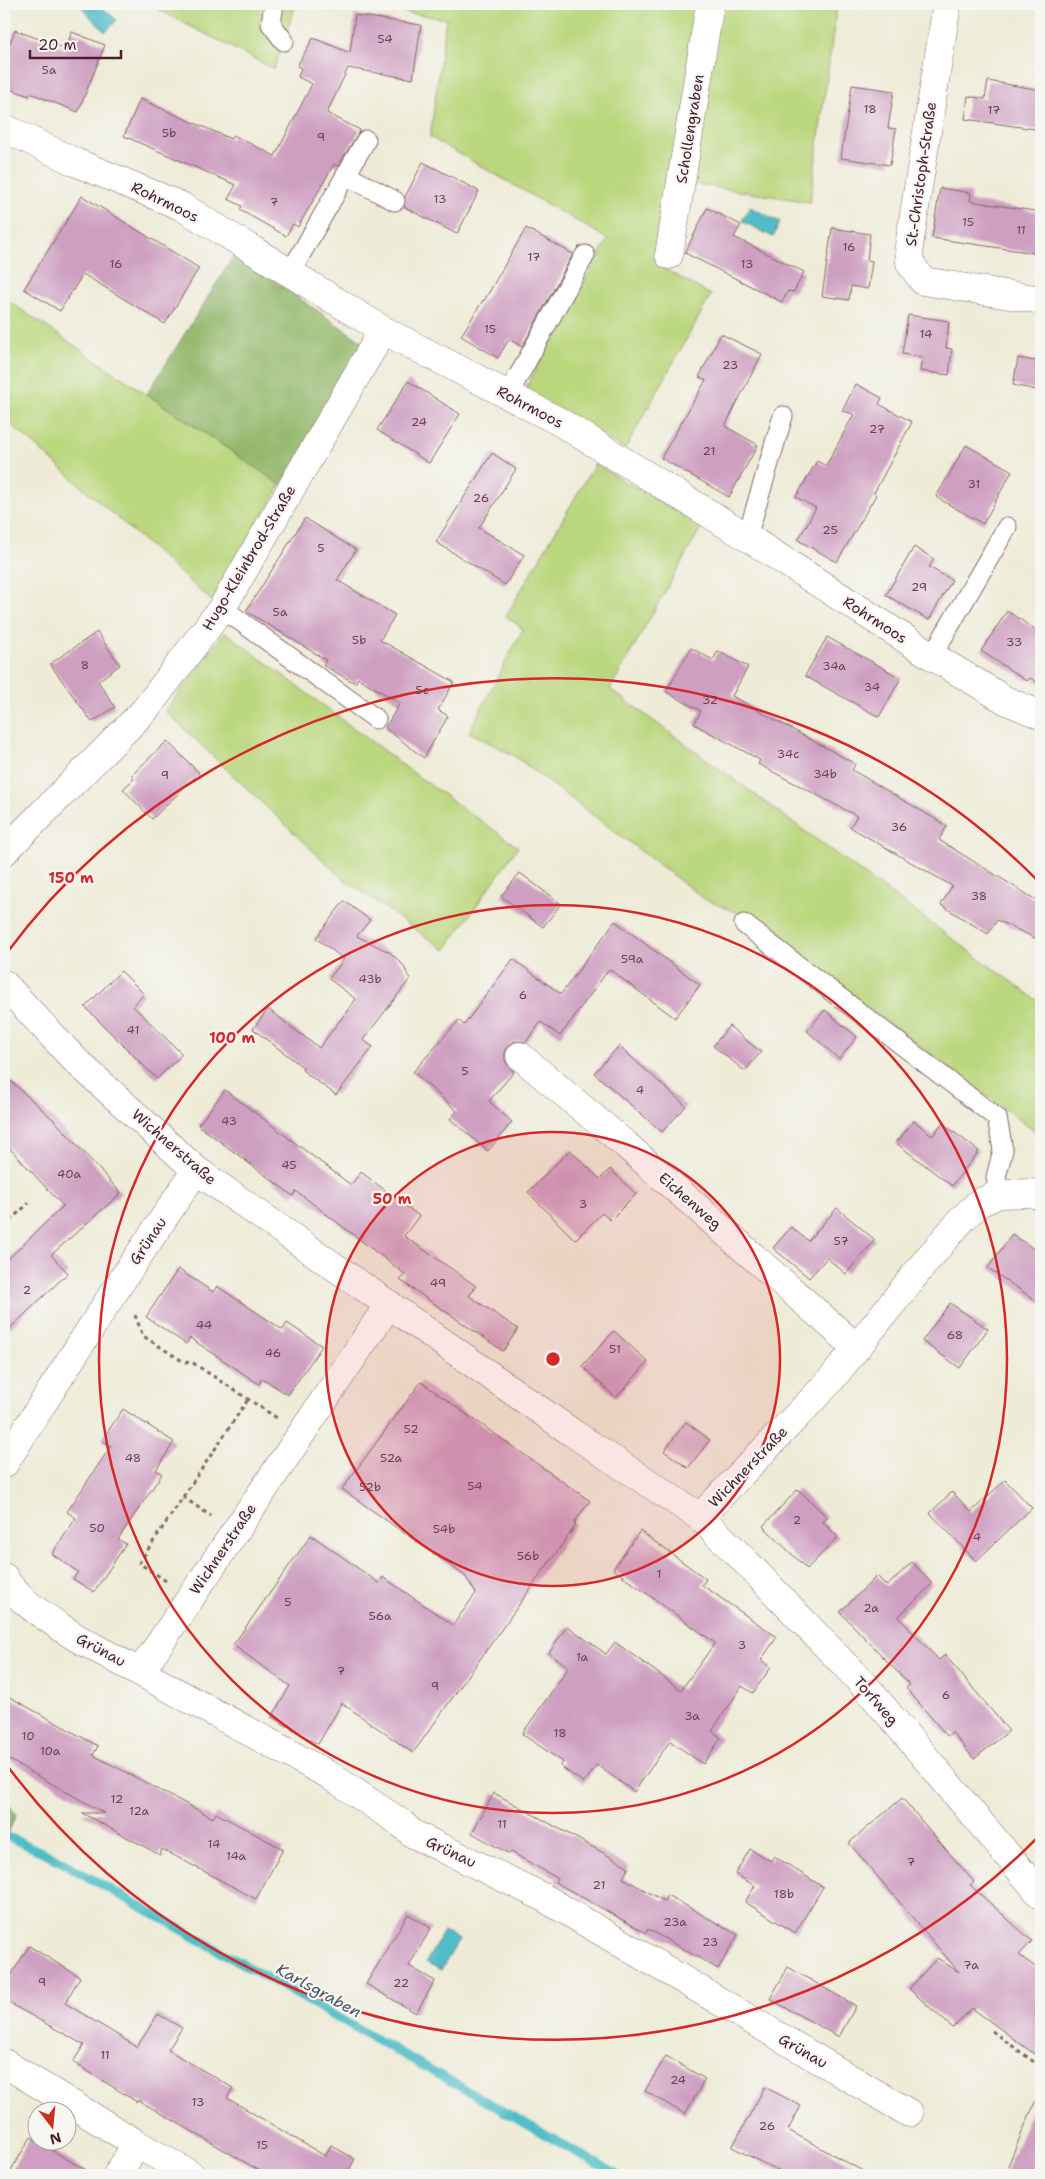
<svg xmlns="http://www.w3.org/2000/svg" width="1045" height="2179" font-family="'Shantell Sans',sans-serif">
<rect width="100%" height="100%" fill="#f6f6f2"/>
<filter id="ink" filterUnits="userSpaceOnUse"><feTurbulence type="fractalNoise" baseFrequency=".02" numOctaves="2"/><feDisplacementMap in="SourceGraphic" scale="10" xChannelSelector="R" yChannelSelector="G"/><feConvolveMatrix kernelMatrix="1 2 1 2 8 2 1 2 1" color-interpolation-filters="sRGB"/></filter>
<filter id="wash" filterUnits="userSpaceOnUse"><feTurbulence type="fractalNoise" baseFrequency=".0096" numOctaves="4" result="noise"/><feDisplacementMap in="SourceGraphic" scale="20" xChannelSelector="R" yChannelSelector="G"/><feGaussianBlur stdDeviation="1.12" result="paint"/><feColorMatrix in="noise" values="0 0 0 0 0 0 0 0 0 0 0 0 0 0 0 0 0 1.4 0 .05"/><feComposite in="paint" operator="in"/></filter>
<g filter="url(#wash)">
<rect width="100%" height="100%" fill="#eeebd7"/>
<g fill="#bad77d" stroke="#827b54">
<polygon points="147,4 296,4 274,69"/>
<polygon points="355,4 837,4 810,202 674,181 659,266 711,295 625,449 523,393 608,239 430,137 446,19"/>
<polygon points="4,298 281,485 212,601 4,418"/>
<polygon points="595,464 702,526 610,689 1035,999 1041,1001 1041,1126 1037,1133 743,915 706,900 513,755 469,732 523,629 506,616"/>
<polygon points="225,632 416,775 518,847 445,950 342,878 165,711"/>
</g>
<g fill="#93b86c" stroke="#6e6c4c">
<polygon points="235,254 364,343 281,485 147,394"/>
<polygon points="4,1797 16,1815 4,1842"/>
</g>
<g fill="#4fbdc7" stroke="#4c6e79">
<polygon points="84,4 98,4 117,20 105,32 83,9"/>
<polygon points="750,207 780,222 773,237 742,221"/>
<polygon points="444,1931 459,1940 441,1970 426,1962"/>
</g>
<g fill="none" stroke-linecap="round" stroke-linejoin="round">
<polyline stroke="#4fbdc7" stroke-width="9" points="4,1835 51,1856 617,2175"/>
</g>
<g id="blocks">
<g fill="#ce9fc1">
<polygon points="355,15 421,25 413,79 348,68 327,113 360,130 338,166 334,164 298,227 293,224 286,236 240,210 242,206 228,199 236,185 124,136 140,99 231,139 233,135 275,156 312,84 298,77 301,68 297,66 313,38 350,53"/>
<polygon points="15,30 65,49 72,32 105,45 78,112 30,93 29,96 4,87 4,41 10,43"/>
<polygon points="988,81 1041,90 1041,130 965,119 968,96 985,99"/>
<polygon points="852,85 894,91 888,128 896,129 890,165 841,158"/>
<polygon points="423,162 479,191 457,234 404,207 405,197"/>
<polygon points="940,188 971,193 970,201 1041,212 1041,254 932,238"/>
<polygon points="82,196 199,268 165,324 83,274 60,311 24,289"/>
<polygon points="707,208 741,225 734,237 804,272 794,292 788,291 782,302 685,253"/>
<polygon points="526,228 573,254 522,347 509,339 498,358 461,336 483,300 484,301"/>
<polygon points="832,228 870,234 867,260 872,261 868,289 851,286 849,300 822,296"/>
<polygon points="908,315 949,321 946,348 952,349 949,375 920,371 922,357 902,354"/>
<polygon points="721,334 762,354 725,426 758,445 729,497 661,458 706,380 699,377"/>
<polygon points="1018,358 1041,362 1041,391 1013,385"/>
<polygon points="408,381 460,414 429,463 377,430"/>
<polygon points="856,384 882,398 879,404 912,422 874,493 876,495 837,562 798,540 816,508 796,497 817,461 826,466 854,414 842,411"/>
<polygon points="966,445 1012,471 983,524 936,497"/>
<polygon points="492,453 516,469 479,528 524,555 505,585 436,542"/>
<polygon points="305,518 356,550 337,580 395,615 380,640 454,682 438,710 448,716 424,758 385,728 400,703 358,678 355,683 323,665 326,660 246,611"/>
<polygon points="914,547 934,559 929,567 952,580 929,620 886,595"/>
<polygon points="1007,611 1041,633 1041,685 1030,678 1027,681 981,651"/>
<polygon points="97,632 120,665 98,681 115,707 92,722 50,664"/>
<polygon points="827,637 901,678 879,717 805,676"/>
<polygon points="691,648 713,660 718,651 748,667 732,696 855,764 852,770 947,826 939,840 1041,903 1041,941 997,920 988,934 941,905 952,886 850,827 857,816 758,764 760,760 694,724 701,711 666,692"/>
<polygon points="167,741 199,773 152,819 123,789 134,779 131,776"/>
<polygon points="520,873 561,904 543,927 501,896"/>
<polygon points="344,901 370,920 357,936 391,953 403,965 410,979 363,1040 373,1047 336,1095 302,1070 304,1068 253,1029 268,1009 319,1048 356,999 329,979 344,959 316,938"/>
<polygon points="615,921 700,985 675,1018 609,969 560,1036 541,1022 526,1042 515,1041 508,1046 505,1053 505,1061 514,1072 489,1101 512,1122 488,1151 450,1119 457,1111 413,1072 459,1020 464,1025 513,959 561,994"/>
<polygon points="121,971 144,994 133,1006 182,1054 157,1079 85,1007"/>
<polygon points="825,1010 857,1037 839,1059 807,1031"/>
<polygon points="729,1026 761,1052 745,1071 713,1046"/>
<polygon points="619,1046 686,1106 662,1132 594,1073"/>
<polygon points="4,1075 55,1121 121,1193 51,1255 68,1273 4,1334 4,1263 63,1206 4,1142"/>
<polygon points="225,1090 351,1185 361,1172 419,1216 404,1236 476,1286 469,1296 518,1329 503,1351 400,1280 405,1274 296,1191 293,1196 198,1125"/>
<polygon points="914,1121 933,1136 942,1123 979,1151 952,1186 896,1143"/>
<polygon points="570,1150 600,1179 610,1169 636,1194 610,1220 602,1213 575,1240 528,1192"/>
<polygon points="837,1208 875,1240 846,1274 827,1258 809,1278 773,1248 791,1227 808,1241"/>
<polygon points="1012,1234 1041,1254 1041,1304 988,1268"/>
<polygon points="178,1269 213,1292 217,1286 283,1330 287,1323 322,1346 288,1395 262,1378 259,1384 190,1338 186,1344 146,1317"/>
<polygon points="950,1303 988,1329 960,1368 922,1341"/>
<polygon points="614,1331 648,1362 616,1398 582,1366"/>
<polygon points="421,1382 590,1501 574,1523 576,1525 413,1753 342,1703 318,1744 272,1717 290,1686 233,1645 311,1535 379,1583 383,1577 453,1625 476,1593 465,1576 342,1489"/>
<polygon points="123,1409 174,1442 156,1470 162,1474 118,1539 126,1544 94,1592 73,1579 78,1572 52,1554 76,1518 67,1512 111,1446 102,1440"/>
<polygon points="686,1422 710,1440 688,1468 664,1451"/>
<polygon points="1005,1480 1032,1508 976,1561 930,1513 952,1492 971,1512"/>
<polygon points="798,1489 827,1517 823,1522 838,1537 807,1569 763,1526"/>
<polygon points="640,1531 706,1579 702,1585 777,1637 761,1660 771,1667 753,1693 742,1686 712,1731 721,1738 703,1764 670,1741 634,1792 597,1765 584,1783 560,1766 563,1762 522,1734 569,1667 549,1653 567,1626 606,1654 615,1642 681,1690 715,1643 613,1569"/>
<polygon points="912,1562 932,1584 898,1617 939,1660 945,1655 1009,1731 974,1759 952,1732 947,1736 906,1688 910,1685 840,1612 877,1576 887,1586"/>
<polygon points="4,1694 98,1746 93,1755 213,1818 216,1813 283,1849 256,1899 162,1849 160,1855 82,1813 104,1813 4,1757"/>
<polygon points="494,1793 629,1867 623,1878 664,1901 667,1895 738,1935 718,1969 648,1929 646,1933 555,1882 557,1878 511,1852 509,1854 472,1833"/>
<polygon points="902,1798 974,1882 970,1885 1032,1941 1019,1955 1041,1971 1041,2059 972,2008 953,2028 909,1989 937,1958 959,1972 849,1843"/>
<polygon points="750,1849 771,1861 774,1856 823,1887 795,1933 745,1902 755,1886 735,1874"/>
<polygon points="408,1914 431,1928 409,1966 435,1981 416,2013 366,1984"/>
<polygon points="29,1946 80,1977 65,2003 137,2047 158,2014 182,2028 168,2050 233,2088 227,2098 325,2156 331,2145 355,2159 349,2170 358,2175 267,2175 138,2100 137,2102 73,2062 84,2045 4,2000 4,1987"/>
<polygon points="788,1967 856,2006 839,2037 770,1999"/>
<polygon points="666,2056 705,2079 685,2114 645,2091"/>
<polygon points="765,2087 801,2106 788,2130 870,2175 786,2175 732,2147"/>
<polygon points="1041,2088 1041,2175 1004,2175"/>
<polygon points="31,2137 38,2142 94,2175 8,2175"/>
</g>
</g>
</g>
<g filter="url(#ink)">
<use href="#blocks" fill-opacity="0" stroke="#836667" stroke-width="1"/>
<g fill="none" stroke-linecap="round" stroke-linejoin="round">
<g stroke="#836667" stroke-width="21">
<g id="service">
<polyline points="274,4 271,24 284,41"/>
<polyline points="346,175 395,201"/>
<polyline points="290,273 366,140"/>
<polyline points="508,395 585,255"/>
<polyline points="747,537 783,416"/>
<polyline points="222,608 376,719"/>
<polyline points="932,656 1007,527"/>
<polyline points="744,924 997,1118 1003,1150 996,1177 999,1194"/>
</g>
</g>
<g stroke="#836667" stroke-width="29">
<g id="minor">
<polyline points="947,4 909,246 910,263 923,281 1041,300"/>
<polyline points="4,128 75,162 181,206 383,330 560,422 747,537 932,656 1007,701 1041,715"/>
<polyline points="669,255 710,4"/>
<polyline points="4,852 145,710 222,608 383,330"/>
<polyline points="4,984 75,1060 196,1170 574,1434 700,1517 830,1381 926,1261 963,1218 979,1203 999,1194 1031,1193 1041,1196"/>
<polyline points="520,1056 626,1145 857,1348"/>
<polyline points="4,1464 112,1295 196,1170"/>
<polyline points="700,1517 743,1559 866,1687 1041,1895"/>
<path d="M4,1577C17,1602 54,1622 77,1638L329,1775L401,1823L413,1834L541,1896L909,2113"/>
<polyline points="141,1671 389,1304"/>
<polyline points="4,2063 137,2144"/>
<polyline points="117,2175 137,2144 191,2175"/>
</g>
</g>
<g stroke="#836667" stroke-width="3" stroke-dasharray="4 4" stroke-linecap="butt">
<polyline points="4,1226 29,1203"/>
<polyline points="135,1315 143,1336 184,1362 193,1363 277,1418"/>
<polyline points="183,1497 211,1516"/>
<polyline points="166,1581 139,1563 249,1398"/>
<polyline points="992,2031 1041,2067"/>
</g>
<use href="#service" stroke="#fff" stroke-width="19"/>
<use href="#minor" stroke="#fff" stroke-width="28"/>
</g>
</g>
<circle cx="553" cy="1359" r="227" fill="#d62828" fill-opacity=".12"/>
<g fill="none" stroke="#d62828" stroke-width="2.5">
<circle cx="553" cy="1359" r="227"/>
<circle cx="553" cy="1359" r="454"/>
<path d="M1039 1836A681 681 0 0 1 6 1764M6 954A681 681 0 0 1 1039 882"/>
</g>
<g text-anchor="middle" stroke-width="4.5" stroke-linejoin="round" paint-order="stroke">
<g font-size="12" fill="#6b3f50">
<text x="385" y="43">54</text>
<text x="49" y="74">5a</text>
<text x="870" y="113">18</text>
<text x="994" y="114">17</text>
<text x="169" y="137">5b</text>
<text x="321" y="141">9</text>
<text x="440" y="203">13</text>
<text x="274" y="206">7</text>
<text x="968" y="226">15</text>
<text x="1021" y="234">11</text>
<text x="849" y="251">16</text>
<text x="534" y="261">17</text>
<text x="116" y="268">16</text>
<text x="747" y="268">13</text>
<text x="490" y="333">15</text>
<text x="926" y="338">14</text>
<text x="730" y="369">23</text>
<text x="419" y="426">24</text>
<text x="877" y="433">27</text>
<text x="709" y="455">21</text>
<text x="974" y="488">31</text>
<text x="481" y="502">26</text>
<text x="830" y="534">25</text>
<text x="321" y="552">5</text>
<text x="919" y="591">29</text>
<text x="280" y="616">5a</text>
<text x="359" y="644">5b</text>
<text x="1014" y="646">33</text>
<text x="85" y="669">8</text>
<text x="834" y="670">34a</text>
<text x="872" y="691">34</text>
<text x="422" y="694">5c</text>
<text x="710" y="704">32</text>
<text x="788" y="758">34c</text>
<text x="825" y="778">34b</text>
<text x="165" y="779">9</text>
<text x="899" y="831">36</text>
<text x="979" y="900">38</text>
<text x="632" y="963">59a</text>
<text x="370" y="983">43b</text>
<text x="523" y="999">6</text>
<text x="133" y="1034">41</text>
<text x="465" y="1075">5</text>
<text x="640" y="1094">4</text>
<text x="229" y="1125">43</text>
<text x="289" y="1169">45</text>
<text x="69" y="1178">40a</text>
<text x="583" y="1208">3</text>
<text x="841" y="1245">57</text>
<text x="438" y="1287">49</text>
<text x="27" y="1294">2</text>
<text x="204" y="1329">44</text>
<text x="955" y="1339">68</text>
<text x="615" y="1353">51</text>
<text x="273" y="1357">46</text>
<text x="411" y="1433">52</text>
<text x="133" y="1462">48</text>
<text x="391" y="1462">52a</text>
<text x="475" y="1490">54</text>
<text x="370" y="1491">52b</text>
<text x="797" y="1524">2</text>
<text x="97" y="1532">50</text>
<text x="444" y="1533">54b</text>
<text x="977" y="1541">4</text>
<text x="528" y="1560">56b</text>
<text x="659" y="1578">1</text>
<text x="288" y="1606">5</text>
<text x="871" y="1612">2a</text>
<text x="380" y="1620">56a</text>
<text x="742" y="1649">3</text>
<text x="582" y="1661">1a</text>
<text x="341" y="1675">7</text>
<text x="435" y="1690">9</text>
<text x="946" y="1699">6</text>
<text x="692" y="1720">3a</text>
<text x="560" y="1737">18</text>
<text x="28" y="1740">10</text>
<text x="50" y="1755">10a</text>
<text x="117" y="1803">12</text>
<text x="139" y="1815">12a</text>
<text x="502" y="1828">11</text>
<text x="214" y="1848">14</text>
<text x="236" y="1860">14a</text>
<text x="911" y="1866">7</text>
<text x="599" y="1889">21</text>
<text x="784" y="1898">18b</text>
<text x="675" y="1926">23a</text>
<text x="710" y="1946">23</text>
<text x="971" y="1969">7a</text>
<text x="42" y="1986">9</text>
<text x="401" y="1987">22</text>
<text x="105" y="2059">11</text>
<text x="678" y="2084">24</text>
<text x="198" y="2106">13</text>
<text x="767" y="2130">26</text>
<text x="262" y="2149">15</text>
</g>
<g font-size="15" fill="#4a1f2b" stroke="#f6f6f2">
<text transform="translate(690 129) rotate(-81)" y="5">Schollengraben</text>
<text transform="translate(921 174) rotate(-82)" y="5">St.-Christoph-Straße</text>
<text transform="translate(165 202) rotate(26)" y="5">Rohrmoos</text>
<text transform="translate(530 407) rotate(28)" y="5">Rohrmoos</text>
<text transform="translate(249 558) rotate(-59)" y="5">Hugo-Kleinbrod-Straße</text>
<text transform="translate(875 620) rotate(33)" y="5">Rohrmoos</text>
<text transform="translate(174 1147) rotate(41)" y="5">Wichnerstraße</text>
<text transform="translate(690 1201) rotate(41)" y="5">Eichenweg</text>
<text transform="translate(148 1241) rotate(-56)" y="5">Grünau</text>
<text transform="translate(748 1467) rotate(-46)" y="5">Wichnerstraße</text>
<text transform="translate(223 1549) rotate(-56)" y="5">Wichnerstraße</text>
<text transform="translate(101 1650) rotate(28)" y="5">Grünau</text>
<text transform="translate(876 1701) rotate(49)" y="5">Torfweg</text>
<text transform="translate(451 1852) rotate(25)" y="5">Grünau</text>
<text transform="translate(803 2051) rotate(30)" y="5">Grünau</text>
</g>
<g font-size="16" font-style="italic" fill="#4c5662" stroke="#f6f6f2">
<text transform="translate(319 1990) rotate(29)" y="6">Karlsgraben</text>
</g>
</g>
<circle cx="553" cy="1359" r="8" fill="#d62828" stroke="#f6f6f2" stroke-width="2.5"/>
<g font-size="15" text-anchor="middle" font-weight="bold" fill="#d62828" stroke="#f6f6f2" stroke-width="4.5" stroke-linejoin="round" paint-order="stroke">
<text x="71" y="883">150 m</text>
<text x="232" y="1043">100 m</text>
<text x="392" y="1204">50 m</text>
</g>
<rect width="1045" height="2179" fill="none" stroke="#f6f6f2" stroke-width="20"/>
<g transform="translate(52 2126) rotate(164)"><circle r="24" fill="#f6f6f2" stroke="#b1a0a2"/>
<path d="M0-4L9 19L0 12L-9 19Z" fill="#c8321e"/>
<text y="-8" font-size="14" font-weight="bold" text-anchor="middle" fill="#4a1f2b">N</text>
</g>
<path d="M30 50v8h91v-8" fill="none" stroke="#4a1f2b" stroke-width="2.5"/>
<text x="38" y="50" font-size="15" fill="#4a1f2b" stroke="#f6f6f2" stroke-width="4" paint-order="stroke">20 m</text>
</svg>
